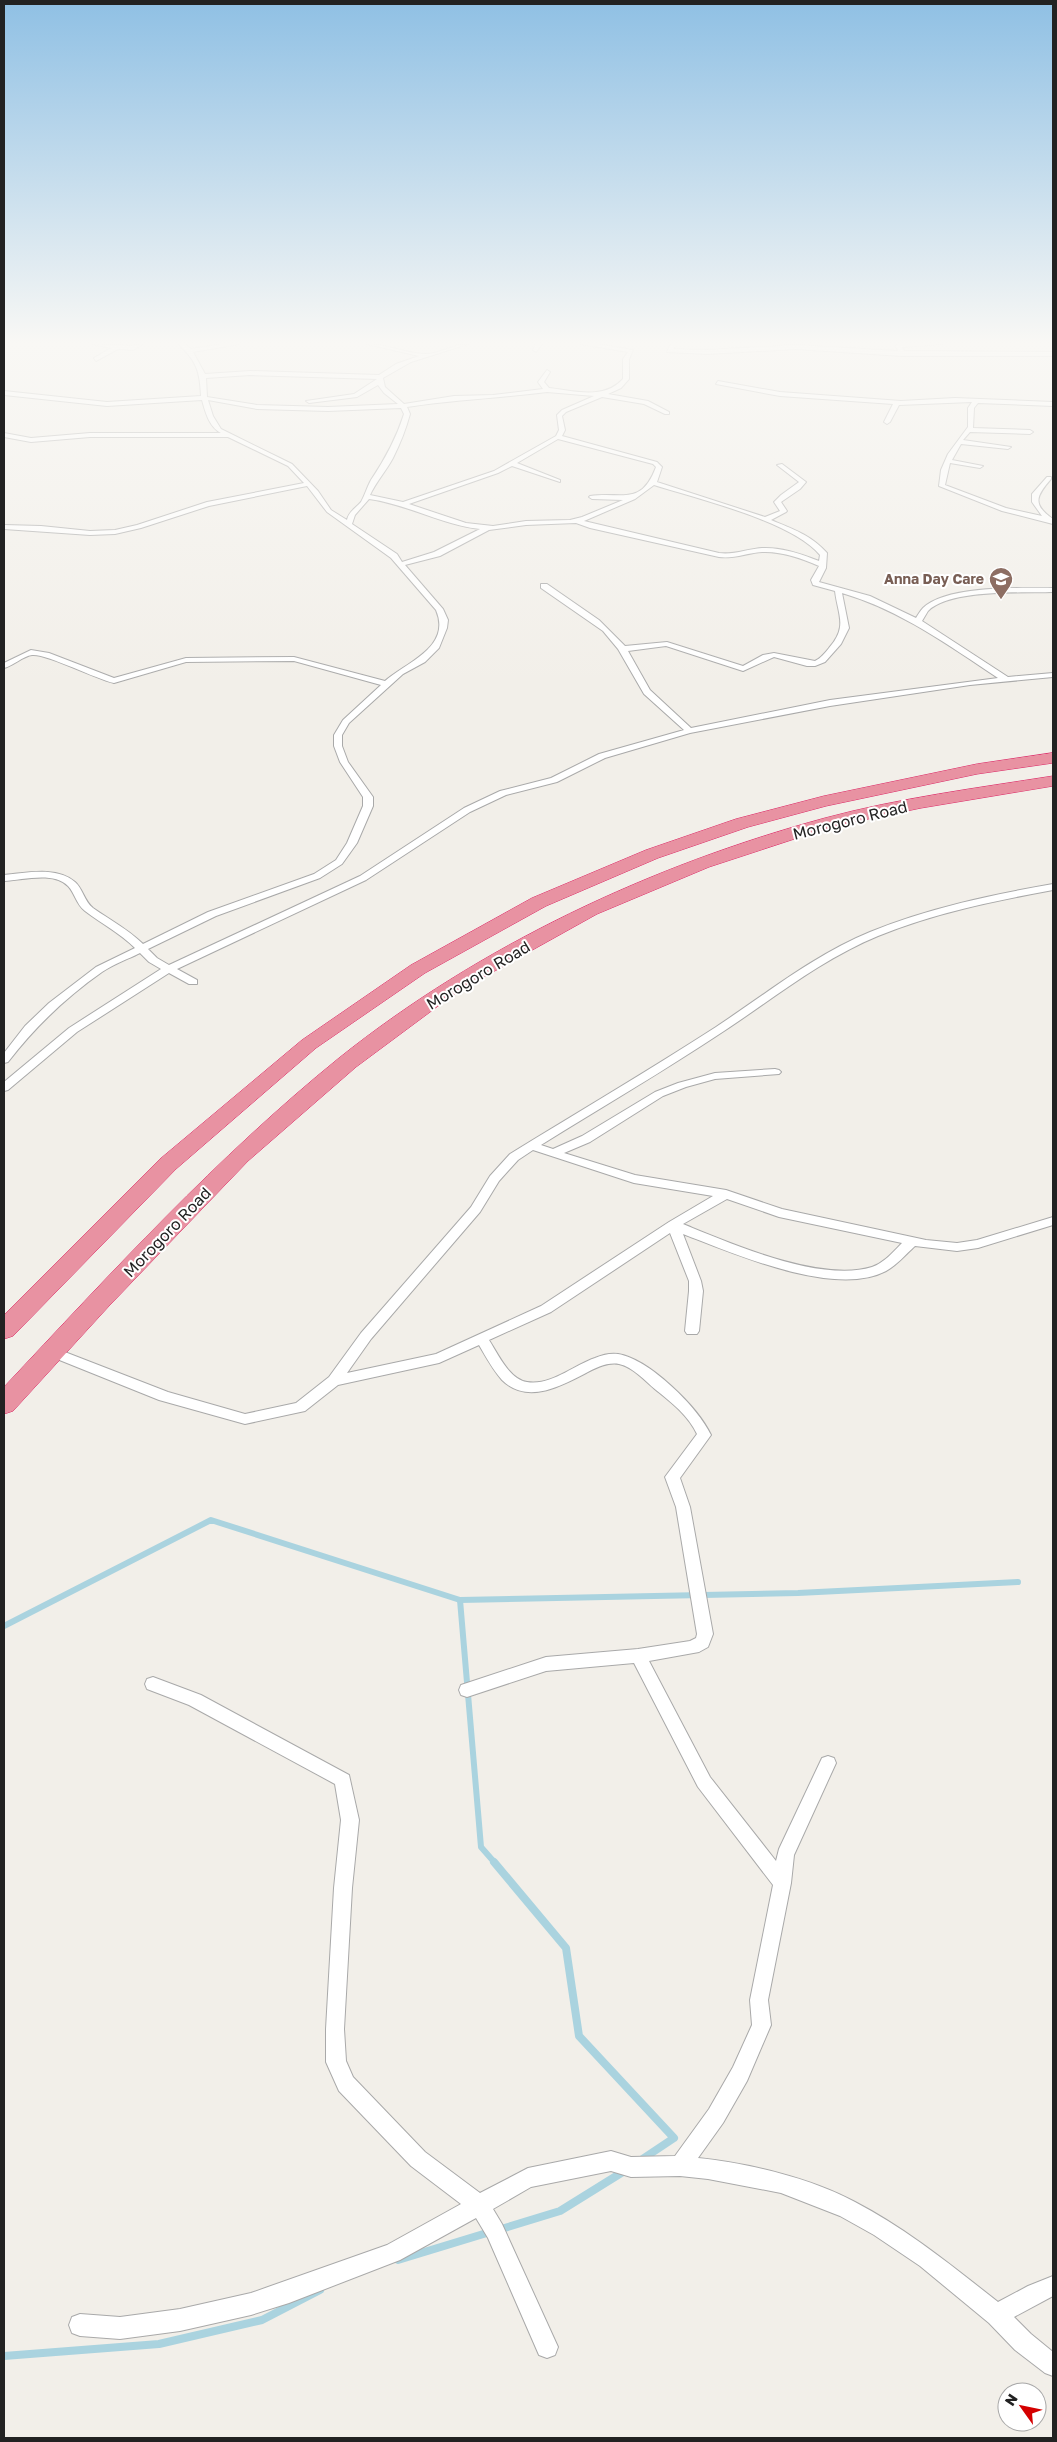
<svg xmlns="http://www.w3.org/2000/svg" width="1057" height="2442" font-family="'Golos Text',sans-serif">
<rect width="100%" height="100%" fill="#f2efe9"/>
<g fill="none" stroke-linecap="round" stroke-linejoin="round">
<g stroke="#aad3df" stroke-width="6">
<polyline points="460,1600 481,1847 495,1863"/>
<polyline points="4,1626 211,1520 460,1600 798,1593 1018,1582"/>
</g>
<g stroke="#aad3df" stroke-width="8">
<polyline points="494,1862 566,1948 579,2036 674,2138 641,2160"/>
<polyline points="498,2230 560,2211 626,2170"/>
<polyline points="398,2260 490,2232"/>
<polyline points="4,2356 159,2344 262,2320 320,2290"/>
</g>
<g stroke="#a9a9a9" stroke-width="2">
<g id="street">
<polygon points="92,344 132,346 143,344 133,350 118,349 96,361 94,358 111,348"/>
<path d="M178,344H185L191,349L223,344H239L193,352L205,374L250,371L379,375L396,364L419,356L367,344C387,344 406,354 426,354C440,354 453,344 468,344L411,362L383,378L385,387L404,404L454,396L493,395L543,389L538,382L547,370L550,372L544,382L549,388C575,391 604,400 623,379V359L628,352L580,344H597L633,350L629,359V379L621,388L608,394L648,401L669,412V414H665L644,404L602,397L566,412L562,416L565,430L562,436L657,462L662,467L657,482L765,517L780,511L774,502L781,495L799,482L777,465L782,464L806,482L800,489L781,502L787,511L786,512L771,520C793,529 811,535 827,553L826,568L819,582L870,596L916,618C918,615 920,611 923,608C947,585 1021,588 1053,588V592C1023,593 950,589 928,611C926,614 924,618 922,621L1008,677L1053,673V677L970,685L830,706L690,733L605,758L557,782L506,795L470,812L366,880L177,969L197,980V984H189L169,973L77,1032L8,1090L4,1091V1082L69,1028L161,969L149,962L140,953C128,959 114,964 102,972C65,998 35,1027 8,1062L4,1063V1053L25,1026L49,1003L96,967L135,948C120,933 102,924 85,911C76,904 75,893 68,886C54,871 22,880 4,881V875C26,873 57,866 75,882C83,889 84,901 93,908C110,920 128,929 143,944L208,912L314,874L336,860L347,843L363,806V797L340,762L334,746V735L343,720L381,685L294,661L186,662L114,683C96,679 45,653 32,655C23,656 13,666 4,668V663L31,650L49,653L114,678L186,658L294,657L385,681C407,662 452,647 436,610L391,558L327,512L307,486L209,506L141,528L115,534L90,535L4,529V525L41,526L90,531L115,530L137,525L207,502L304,483L288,466L228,437H90L31,442L4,437V433L31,438L90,433H221C209,427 205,411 202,400L107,406L4,395V391L107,402L201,396C200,372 197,361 178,344ZM250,375L377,379L354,394L306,401L309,403L357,397L378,385L384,393L398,404L328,407L257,405L207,397L206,378ZM547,392L594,396L562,410L557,415L559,430L556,436L494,471L403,502L370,495C376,482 386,471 393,458C400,444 406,429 410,414L407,407C453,400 500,398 547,392ZM208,400L257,409L328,411L401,408L404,414C396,439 385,459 371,480C367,487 365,495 361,502C355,509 349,511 347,520L331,510L318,491L292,464L221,429L213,416ZM558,439L653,464L656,467C641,507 622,491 590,496L589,497L592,499L623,500L582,517L570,520L526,521L493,526L466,523L409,504L498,473L512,466L560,482V480L517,463ZM654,485C698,499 792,521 820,555L819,561C802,554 781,547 762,548C747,549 734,555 719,553L584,521L635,499ZM369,499C407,504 442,525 480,529L434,552L402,562L397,554L352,524L355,515ZM576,523L590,528L719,557C734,559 747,553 762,552C781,551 801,558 819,566L811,580L813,585L835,591C838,616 848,626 829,648C825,653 821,658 815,661L774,653L763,655L743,666L667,642L625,646L599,620L547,584H541V588L603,631L618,649L644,694L684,730L599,754L551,778L500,791L464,808L360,876L169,965L157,958L148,949L216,916L320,878L342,864L357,843L373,806V797L348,762L342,746V735L349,723L403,674L425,662L439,648L447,628L448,620L443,609L405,565L440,556L489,530L526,525ZM842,593C900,610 948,645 998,678L830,700L691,728L650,690L628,651L666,646L743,671L774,657L807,666H815L825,662L841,644L849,628Z"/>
<polygon points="536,344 542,344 536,352 533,350"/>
<polygon points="671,344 677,344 673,349 707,350 796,345 898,351 896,346 899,344 943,344 902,347 904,351 1053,352 1053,356 902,356 796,349 707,354 667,352"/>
<path d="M718,381L780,392L901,401L955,398L1053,402V406L978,403L974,408L973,428L1030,430L1033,432L1030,434L970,432L963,440L1011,447L1008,449L961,444L952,460L983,466L980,468L950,463L945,485L1006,508L1042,516L1032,502V494L1047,477H1051V479C1037,495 1031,504 1053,519V524L1002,511L939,486L941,470L948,454L968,427V408L972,402L899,405L890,422L887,424L884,422L893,404L780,396L716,384Z"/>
<path d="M1053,884V890C994,901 934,913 878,936C822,959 774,998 724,1031C664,1071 602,1107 541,1145L553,1149L582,1136L655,1092L678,1083L715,1073L775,1069L779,1070L781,1072L779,1074L715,1079L686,1087L663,1096L590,1142L564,1153L635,1175L726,1190L782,1209L926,1240L957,1243L977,1240L1053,1217V1225L978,1248L957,1251L915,1246C905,1255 897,1265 886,1271C835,1298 732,1253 683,1234L701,1281L703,1291L699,1331L697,1334H687L685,1331L689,1291V1281L670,1233L551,1312L489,1340C498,1354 509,1379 527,1382C551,1386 574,1365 595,1358C602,1355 610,1353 618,1354C649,1359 698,1407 711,1435L680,1478L690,1507L713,1634L708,1647L699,1652L649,1661L710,1777L776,1861L779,1849L822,1758L828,1756L834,1758L836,1763L794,1855L791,1883L768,2000L771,2025L747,2081L723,2123L698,2158C747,2163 811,2178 855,2202C907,2229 952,2266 998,2302L1028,2286L1053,2276V2296L1014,2317L1031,2334L1053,2352V2376L1045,2373L1015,2350L989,2323L920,2266L874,2235L840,2216L781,2193L708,2179L680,2176L631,2177L611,2171L531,2187L493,2209L502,2224L558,2347L555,2355L547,2358L539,2355L488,2238L476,2218L400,2260L289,2303L251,2315L180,2331L120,2339L80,2336L72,2333L69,2325L72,2317L80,2314L120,2317L180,2309L251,2293L387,2245L461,2204L411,2166L339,2091L326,2062V2029L334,1888L341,1820L335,1784L189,1705L147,1689L145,1684L147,1679L153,1677L201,1695L349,1775L359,1820L352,1888L344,2029L346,2061L353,2077L425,2152L480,2193L528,2168L611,2151L631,2157L675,2156L709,2109L733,2067L752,2025L750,2000L773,1885L698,1787L634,1663L546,1671L467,1697L461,1695L459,1690L461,1685L546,1657L638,1649L690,1641L696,1638L697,1634L676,1507L665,1477L697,1434C688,1415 672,1403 656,1390C645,1381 633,1367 619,1364C607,1362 596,1368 586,1373C561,1386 527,1405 502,1380C493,1370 486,1357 479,1345L439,1363L338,1385L305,1411L245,1424L159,1400L47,1355L45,1352L47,1349H57L168,1392L245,1414L296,1403L329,1377L361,1333L471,1207L490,1176L510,1154C578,1112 648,1071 716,1027C766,994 814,955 870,932C928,908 991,895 1053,884ZM533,1150L634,1183L713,1196L669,1222L541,1306L436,1354L347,1373L371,1339L480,1212L499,1181L518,1160ZM727,1199L779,1217L902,1243C893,1252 884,1263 872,1267C821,1283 732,1244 683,1224Z"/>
</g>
</g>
<g stroke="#dc2a67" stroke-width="1">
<g id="highway">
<polygon points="1053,753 1053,763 977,774 826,806 748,827 658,858 546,906 425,973 316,1048 176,1169 13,1336 4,1339 4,1315 160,1159 302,1040 411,965 532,898 646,850 736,819 824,796 977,764"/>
<path d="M1053,776V786L921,808L834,826L709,867L597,914L457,992L356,1067L248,1161L109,1306L13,1411L4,1414V1387C111,1273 217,1157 339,1058C479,946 652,865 825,818C899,798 977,788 1053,776Z"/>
</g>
</g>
<use href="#street" fill="#fff" fill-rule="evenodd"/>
<use href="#highway" fill="#e892a2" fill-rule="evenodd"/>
</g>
<linearGradient id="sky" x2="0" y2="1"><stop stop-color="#8fc0e4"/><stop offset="0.5" stop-color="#f9f8f5"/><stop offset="1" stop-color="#f9f8f5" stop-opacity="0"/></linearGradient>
<rect width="1057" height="686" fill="url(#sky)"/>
<defs>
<g id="school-pin" transform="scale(1.25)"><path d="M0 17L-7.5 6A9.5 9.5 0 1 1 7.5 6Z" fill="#8d6e63" stroke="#fff"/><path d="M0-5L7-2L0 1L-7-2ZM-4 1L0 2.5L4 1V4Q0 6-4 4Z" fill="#fff"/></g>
</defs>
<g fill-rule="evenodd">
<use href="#school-pin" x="1001" y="579"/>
</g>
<g text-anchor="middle" stroke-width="4" stroke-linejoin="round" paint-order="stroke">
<g font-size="14" font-weight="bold" fill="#785e54" stroke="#fff" text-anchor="end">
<text x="984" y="584">Anna Day Care</text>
</g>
<g font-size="16" fill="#222" stroke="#fff">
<text transform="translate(850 820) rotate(-14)" y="6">Morogoro Road</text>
<text transform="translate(478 975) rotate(-31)" y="6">Morogoro Road</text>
<text transform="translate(167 1232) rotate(-46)" y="6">Morogoro Road</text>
</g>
</g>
<rect width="1057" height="2442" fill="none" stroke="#222222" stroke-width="10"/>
<g transform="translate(1022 2407) rotate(303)"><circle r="24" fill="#ffffff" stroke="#a7a7a7"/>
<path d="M0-4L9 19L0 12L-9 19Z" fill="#d40000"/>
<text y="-8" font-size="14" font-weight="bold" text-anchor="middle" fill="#222222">N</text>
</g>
</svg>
